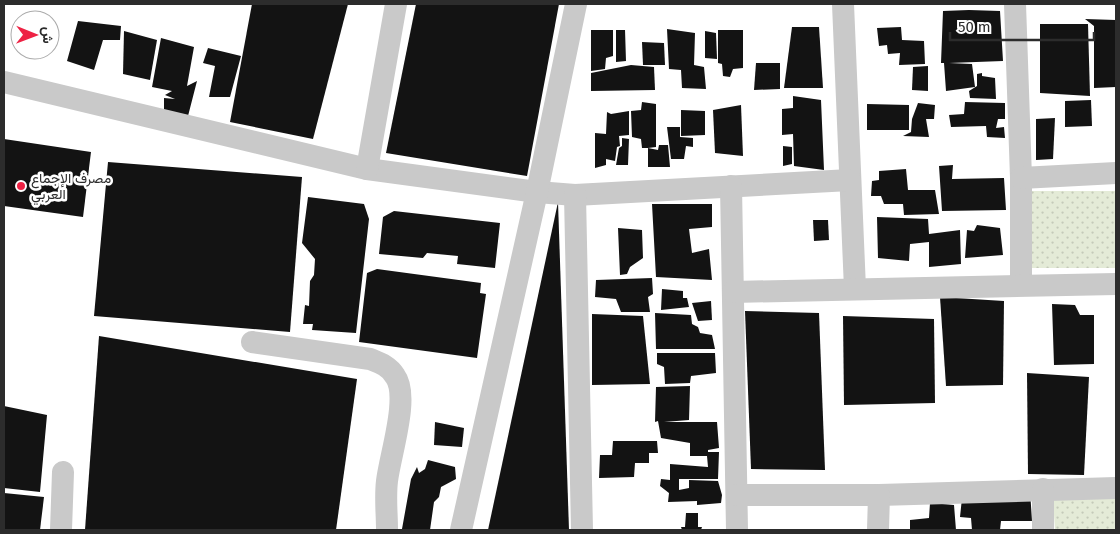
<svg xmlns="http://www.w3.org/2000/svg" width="1120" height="534" font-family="'Fira Sans',Vazirmatn,sans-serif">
<defs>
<pattern id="park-dots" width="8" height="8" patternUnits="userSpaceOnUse" patternTransform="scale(1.25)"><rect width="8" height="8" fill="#e4ebd7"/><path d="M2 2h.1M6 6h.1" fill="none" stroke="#c4cab9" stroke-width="1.8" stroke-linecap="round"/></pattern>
</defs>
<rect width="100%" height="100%" fill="#fff"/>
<g fill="url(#park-dots)">
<rect x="1032" y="191" width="84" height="77"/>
<polygon points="1116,498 1116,530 1055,530 1053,500"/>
</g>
<g fill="#131313">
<polygon points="252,4 348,4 313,139 230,122"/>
<polygon points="416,4 559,4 527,176 386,153"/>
<polygon points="969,10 1000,11 1003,61 949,63 972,64 975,87 946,91 944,63 941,63 943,11"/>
<polygon points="1085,19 1116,20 1116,87 1094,88 1094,26"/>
<polygon points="78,21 121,26 120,40 103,40 94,70 67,61"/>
<polygon points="1040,24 1088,24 1090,96 1040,93"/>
<polygon points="792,27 819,27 823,88 784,88"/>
<polygon points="901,27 902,40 924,41 925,64 899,65 900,53 888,54 887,45 879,46 877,28"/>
<polygon points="667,29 695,33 694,65 704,67 706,89 682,88 681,70 669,69"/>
<polygon points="591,30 613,30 613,56 606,58 605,69 591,71"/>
<polygon points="616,30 625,30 626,61 616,62"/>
<polygon points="718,30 743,30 743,68 733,69 730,77 723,76 722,64 718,63"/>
<polygon points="124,31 157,40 150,80 123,74"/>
<polygon points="705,31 716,33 717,59 705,58"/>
<polygon points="161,38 194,47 187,86 197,81 188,116 164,112 164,98 175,99 165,95 172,91 152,87"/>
<polygon points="642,42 664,43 665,65 643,65"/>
<polygon points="208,48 241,56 230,97 209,97 215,66 203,63"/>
<polygon points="756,63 780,63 780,89 754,90"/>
<polygon points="631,65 654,67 655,90 591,91 591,73"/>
<polygon points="928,66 928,91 912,90 913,67"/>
<polygon points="982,73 982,76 995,78 996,99 970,98 969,91 977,86 977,74"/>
<polygon points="793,96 821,100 824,170 794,166 793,134 782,135 782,109 793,108"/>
<polygon points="1091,100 1092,126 1065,127 1065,101"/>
<polygon points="642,102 656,104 656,147 648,148 658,150 659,145 668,145 670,167 648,167 648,148 642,148 641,139 632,137 631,111 641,110"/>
<polygon points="965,102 1005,103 1005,119 998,119 996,128 1004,127 1005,138 987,137 986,126 951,127 949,115 964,114"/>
<polygon points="918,103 935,105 934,119 926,119 929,137 903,136 911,132 912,119"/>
<polygon points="867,104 909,105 909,130 867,130"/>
<polygon points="741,105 743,156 715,153 713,110"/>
<polygon points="681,110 705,111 705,135 681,136"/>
<polygon points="629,111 629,135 619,136 620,146 617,147 615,161 606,159 606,165 595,168 595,133 606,134 607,112 611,114"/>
<polygon points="1055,118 1053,159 1036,160 1036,119"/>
<polygon points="667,127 680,127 680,137 693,138 693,147 686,146 684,159 671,159"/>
<polygon points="622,138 629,139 628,165 616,165 619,148 622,146"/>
<polygon points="4,139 91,152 83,217 4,206"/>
<polygon points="783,146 792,147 792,164 783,166"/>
<polygon points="108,162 302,177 290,332 94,316"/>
<polygon points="953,165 952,179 1004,178 1006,210 942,211 939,166"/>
<polygon points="906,169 908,190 935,190 939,214 904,215 903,204 884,204 881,196 871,196 872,181 879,180 879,171"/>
<polygon points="308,197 364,204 369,219 356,333 312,330 313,324 303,324 305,305 309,306 310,281 314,275 315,259 302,243"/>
<polygon points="558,202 569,530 488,530"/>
<polygon points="652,204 712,204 712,227 689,229 692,253 709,249 712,280 656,277"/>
<polygon points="394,211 500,223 495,268 457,264 458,256 427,253 423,258 379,254 383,217"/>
<polygon points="877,217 928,219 929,234 960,230 961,264 929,267 929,242 910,244 909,261 878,258"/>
<polygon points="813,220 828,220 829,240 814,241"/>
<polygon points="977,225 1000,228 1003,255 965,258 967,230 974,231"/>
<polygon points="618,228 642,230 643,258 630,267 627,274 620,275"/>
<polygon points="377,269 481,283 480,293 486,294 477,358 359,342 367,273"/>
<polygon points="652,278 653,294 648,297 650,312 621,312 616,299 595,297 596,280"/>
<polygon points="662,289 683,291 683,298 687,298 689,307 661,310"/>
<polygon points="940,297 1004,301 1003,385 946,386"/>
<polygon points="711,301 712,320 698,321 692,303"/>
<polygon points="1052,304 1075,305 1080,315 1094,315 1094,364 1054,365"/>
<polygon points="745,311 819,313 825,470 751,469"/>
<polygon points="655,313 691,315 692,324 698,327 700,333 712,335 715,349 656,349"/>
<polygon points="592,314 643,316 650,384 592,385"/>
<polygon points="843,316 934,319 935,403 844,405"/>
<polygon points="99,336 357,379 336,530 85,530"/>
<polygon points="657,353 715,353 716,373 691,376 690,383 665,384 664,367 657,364"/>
<polygon points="1027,373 1089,377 1084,475 1028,474"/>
<polygon points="690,386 689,420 664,422 717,422 719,448 708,450 708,452 719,452 718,479 679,479 679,490 689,488 689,480 718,481 722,495 721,503 697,505 697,501 668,502 669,493 660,486 661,479 670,480 670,464 708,467 707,456 690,456 690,443 661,438 658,421 655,422 656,387"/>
<polygon points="4,406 47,415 40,492 4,488"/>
<polygon points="435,422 464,428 462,447 434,445"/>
<polygon points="613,441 657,441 658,453 649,453 649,463 635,463 634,477 599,478 600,455 612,455"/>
<polygon points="428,460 455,467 456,479 441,487 439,497 434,502 430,530 402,529 411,479 417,467 419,473 425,469"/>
<polygon points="1030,490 1032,521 1001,521 1000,530 972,530 971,518 960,517 962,498"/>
<polygon points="4,493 44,497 40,530 4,530"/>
<polygon points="930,503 954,505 956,530 910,530 910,520 929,518"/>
<polygon points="686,513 698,513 698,527 702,527 701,530 682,530 681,527 685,527"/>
</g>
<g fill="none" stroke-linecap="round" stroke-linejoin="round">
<g stroke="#c9c9c9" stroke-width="22">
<polyline points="843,4 855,289"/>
<polyline points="1015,4 1021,178 1021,285"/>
<polyline points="4,82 367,169 537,192 575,195 850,180"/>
<polyline points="367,169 396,4"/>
<polyline points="1021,178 1116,173"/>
<polyline points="731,186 737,530"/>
<polyline points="575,195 582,530"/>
<polyline points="733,292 1116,284"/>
<path d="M252,342L370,359C380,363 389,366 395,376C410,396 390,455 387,481C385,498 387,513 387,530"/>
<polyline points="737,495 879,495 1116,488"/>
<polyline points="61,530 63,472"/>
<polyline points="461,530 537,192 576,4"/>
<polyline points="878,530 879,495"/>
<polyline points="1043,530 1043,489"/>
</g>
</g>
<circle fill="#e24" stroke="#fff" stroke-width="2" cx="21" cy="186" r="5"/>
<g text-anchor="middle" stroke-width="5" stroke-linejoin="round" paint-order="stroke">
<g font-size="14" fill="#2c2c2c" stroke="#fff" text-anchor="start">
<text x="31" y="183">مصرف الإجماع<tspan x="31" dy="16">العربي</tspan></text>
</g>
</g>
<rect width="1120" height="534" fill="none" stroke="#2c2c2c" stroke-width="10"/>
<g transform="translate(35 35) rotate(91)"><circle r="24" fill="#ffffff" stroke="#ababab"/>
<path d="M0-4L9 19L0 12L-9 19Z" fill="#ee2244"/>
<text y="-8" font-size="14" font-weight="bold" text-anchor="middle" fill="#2c2c2c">ش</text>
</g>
<path d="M950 32v8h144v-8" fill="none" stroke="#2c2c2c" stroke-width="2.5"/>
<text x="958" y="32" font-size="15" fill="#2c2c2c" stroke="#ffffff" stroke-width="4" paint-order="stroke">50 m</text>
</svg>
